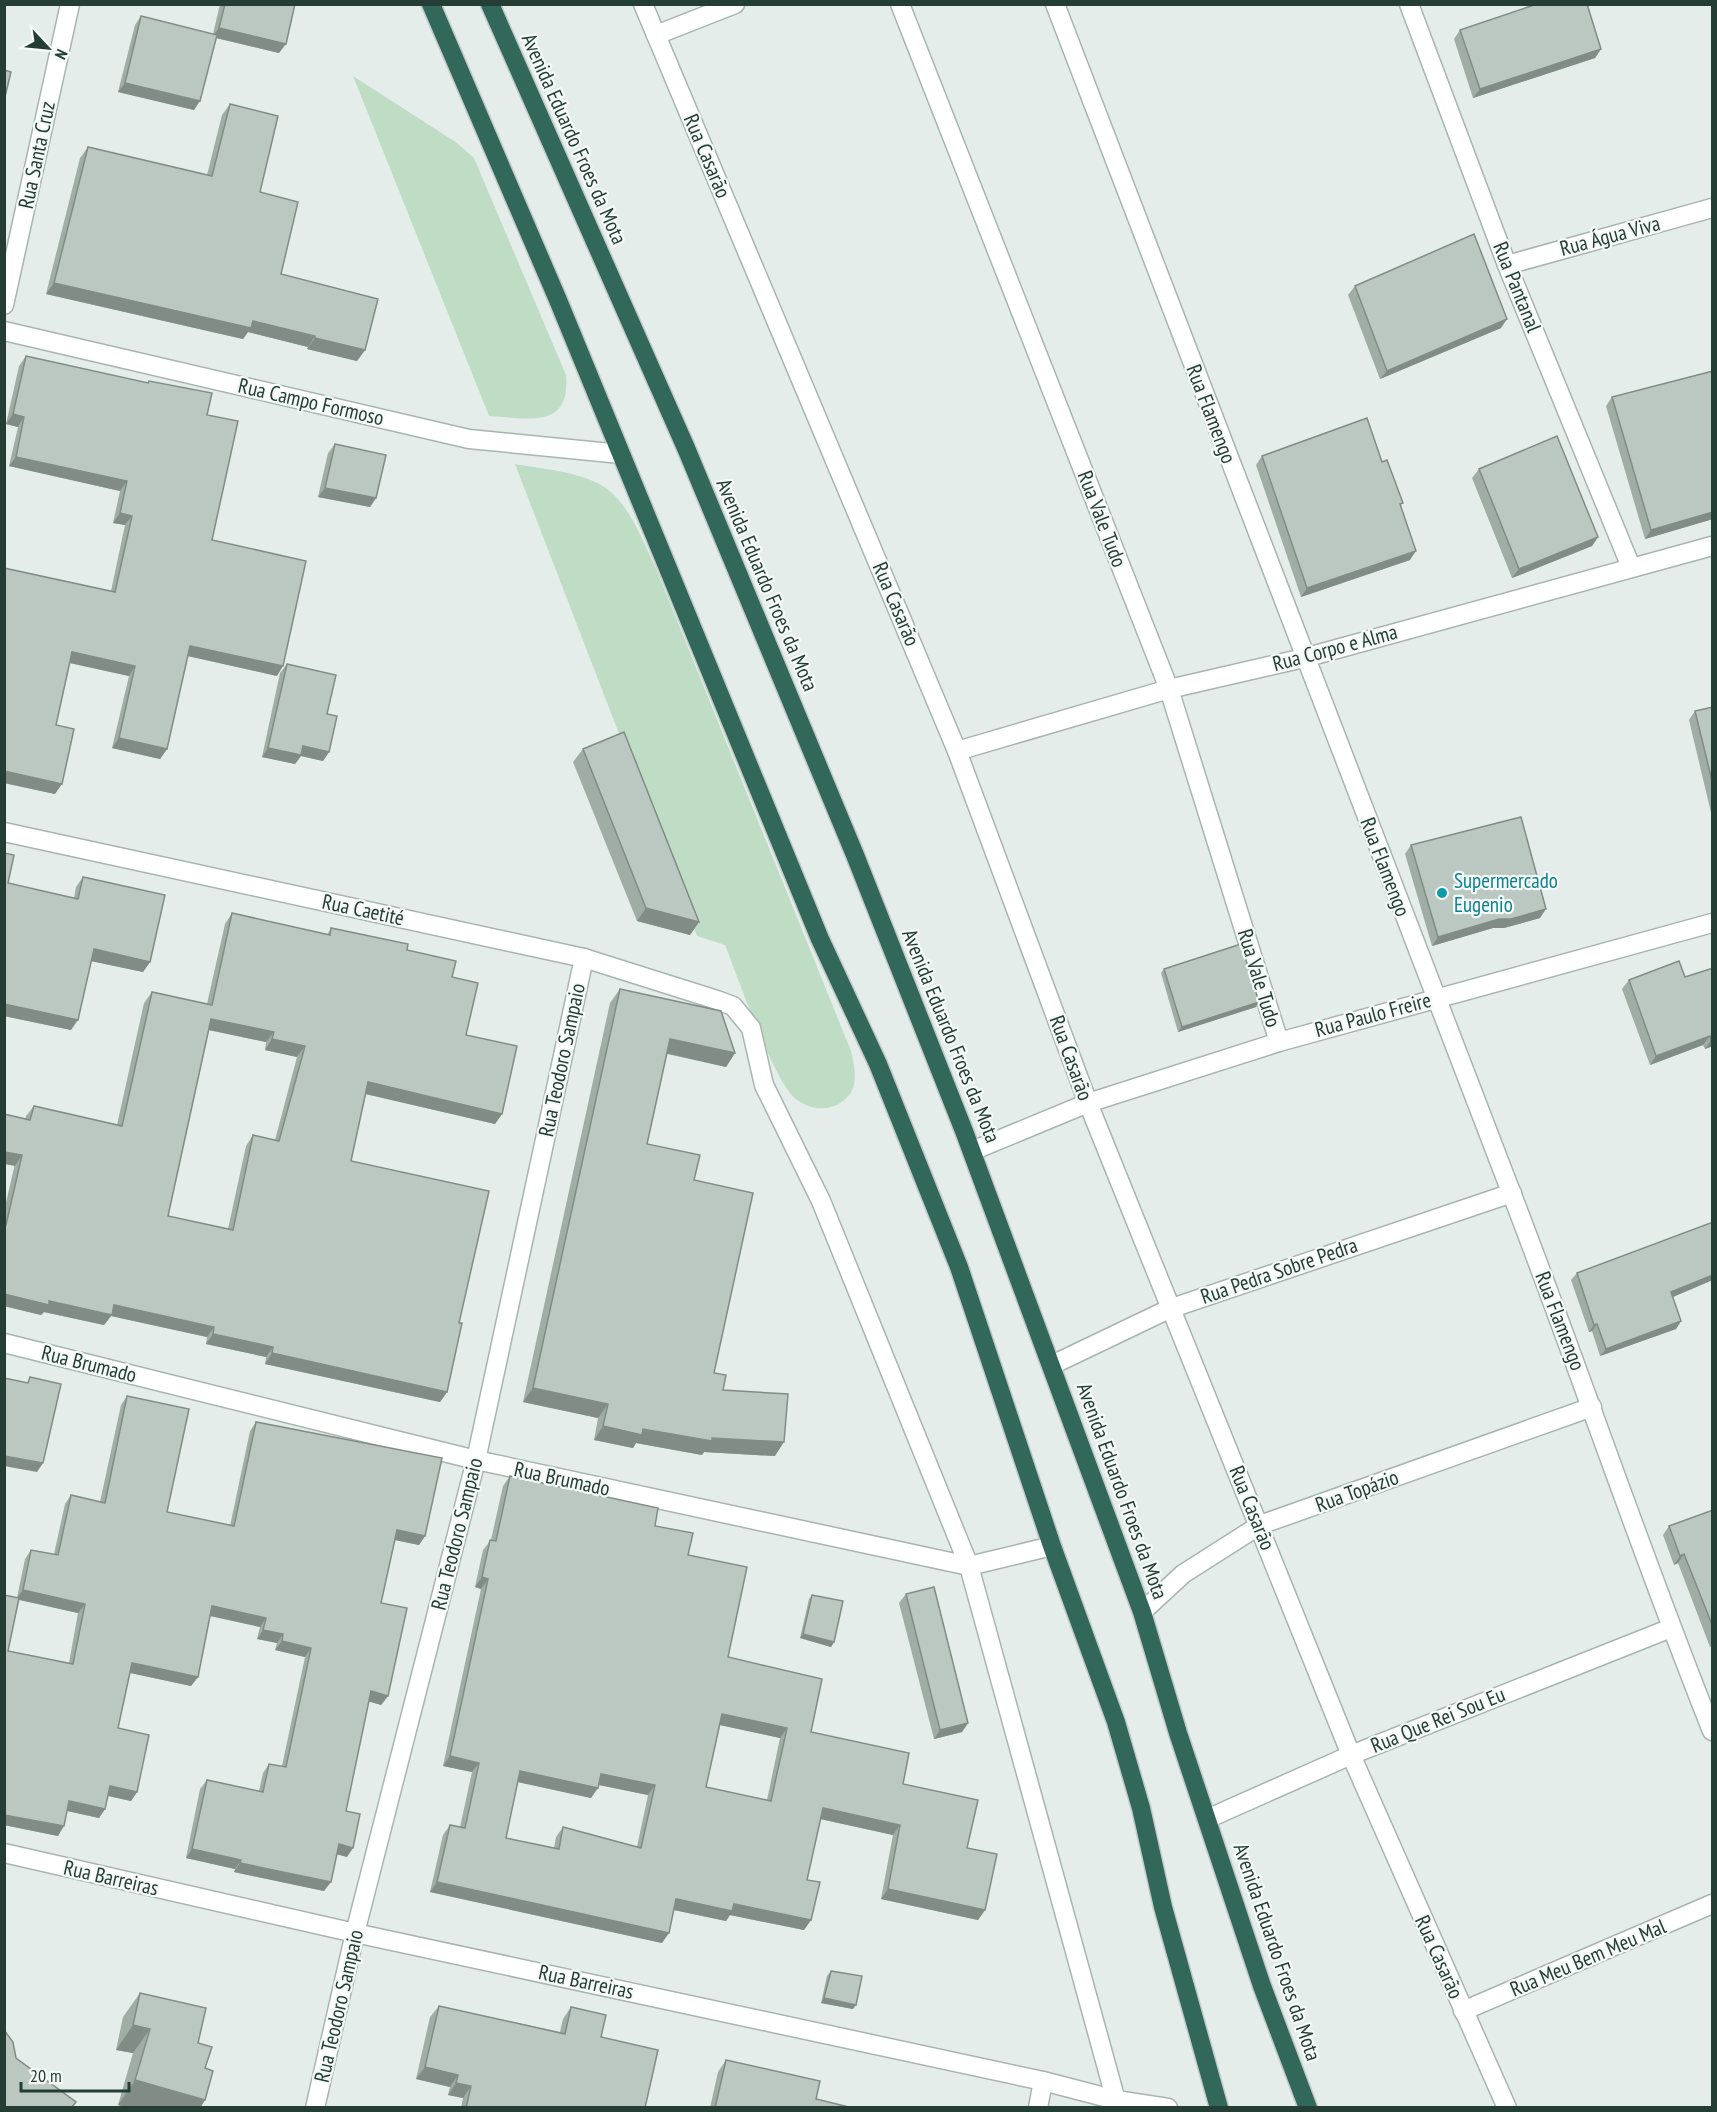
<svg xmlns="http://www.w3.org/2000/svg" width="1717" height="2112" font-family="'PT Sans Narrow',sans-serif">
<rect width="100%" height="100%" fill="#e4ede9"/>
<g fill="#bfddc5">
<path d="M353,76L457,143L474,158L566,375C571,430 527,418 489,416Z"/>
<path d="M515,464C542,469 576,471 601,485C628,500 642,540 655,566L851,1051C855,1069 860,1088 843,1101C829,1112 810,1110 796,1099C773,1081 738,977 725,945L697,936Z"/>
</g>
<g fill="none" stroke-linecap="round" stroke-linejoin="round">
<g stroke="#a7b5b0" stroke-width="21">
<g id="minor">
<polyline points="643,4 957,751 1088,1103 1351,1755 1507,2108"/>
<polyline points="900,4 1169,689 1279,1042"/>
<path d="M1055,4C1206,401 1360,796 1511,1192C1580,1371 1641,1553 1712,1731"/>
<polyline points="1409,4 1507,265 1631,567"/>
<polyline points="656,35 735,4"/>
<polyline points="1507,265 1712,208"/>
<polyline points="4,305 70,4"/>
<polyline points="4,331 469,439 621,454"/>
<polyline points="957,751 1169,689 1304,658 1712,546"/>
<polyline points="4,832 584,958 717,1000 733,1006 751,1028 764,1085 821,1201 969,1566 1118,2108"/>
<polyline points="972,1151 1088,1103 1279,1042 1712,923"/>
<polyline points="4,1343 476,1460 969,1566 1052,1546"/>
<polyline points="1052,1365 1169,1309 1512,1193"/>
<polyline points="1142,1612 1183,1574 1260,1525 1592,1407"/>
<polyline points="1207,1819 1351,1755 1671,1628"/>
<polyline points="4,1853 355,1933 1043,2081 1116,2100 1168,2108"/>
<polyline points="1463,2011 1712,1904"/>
<polyline points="315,2108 355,1933 476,1460 584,958"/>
<polyline points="1038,2108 1043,2081"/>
</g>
</g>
<g stroke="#c2c9c7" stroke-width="21">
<g id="highway">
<polyline points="431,4 558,300 820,939 878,1064 959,1267 1052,1546 1116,1722 1141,1808 1163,1907 1219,2108"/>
<polyline points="490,4 686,448 855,855 964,1131 1142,1612 1178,1733 1262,1986 1308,2108"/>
</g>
</g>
<use href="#minor" stroke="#fff" stroke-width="18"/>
<use href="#highway" stroke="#32685a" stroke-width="18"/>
</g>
<g fill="#a0aca6" fill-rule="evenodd">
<polygon points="220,4 295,4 279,53 216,38 194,110 118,92 135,25 141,16 213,34"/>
<polygon points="1460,30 1601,49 1595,58 1473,98 1454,39"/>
<polygon points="230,104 260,192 281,274 365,350 357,361 307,349 308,347 248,332 243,339 46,294 80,158 88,147 207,175 222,115"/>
<polygon points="1355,286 1501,328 1380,379 1348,295"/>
<polygon points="26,356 147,383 149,381 207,415 212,540 277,676 188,656 167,749 160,759 112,748 129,676 70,663 56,725 55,794 4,783 4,568 111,591 125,525 113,523 120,491 9,466 18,427 6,424 19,366"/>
<polygon points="1612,397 1713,519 1645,539 1606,406"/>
<polygon points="335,444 376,498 370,507 318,497 328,453"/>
<polygon points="1262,456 1382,462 1401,505 1410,560 1301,597 1256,465"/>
<polygon points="1479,469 1598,537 1592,546 1512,578 1472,478"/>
<polygon points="287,664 327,714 329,752 323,761 301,756 295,764 262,757 280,673"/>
<polygon points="1713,707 1713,821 1689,720 1695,711"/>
<polygon points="583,749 699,922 690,935 637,921 573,762"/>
<polygon points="1411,845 1540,918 1504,928 1493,928 1432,946 1405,854"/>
<polygon points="4,853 8,883 74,898 76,887 83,877 150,962 143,972 91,961 71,1030 4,1016"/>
<path d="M232,913L327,935L331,928L407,950L452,977L466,1035L502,1114L495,1124L366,1094L351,1161L459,1323L447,1392L440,1402L265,1364L266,1357L206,1344L207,1337L111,1316L104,1325L44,1312L41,1315L4,1306V1211L26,1116L34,1106L117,1125L144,1003L152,992L207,1004L225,924ZM209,1030L266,1042L265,1050L297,1057L275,1140L253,1135L246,1146L228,1229L168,1216Z"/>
<polygon points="1713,968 1713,1046 1705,1049 1703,1045 1650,1065 1622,989 1629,980 1685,977"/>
<polygon points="1164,969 1259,1002 1256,1007 1178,1032 1161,973"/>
<polygon points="620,989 735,1053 726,1067 667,1054 647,1144 694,1180 714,1373 723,1390 775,1456 704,1452 702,1455 636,1443 633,1448 594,1440 598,1418 523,1402 610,1003"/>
<polygon points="1577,1273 1673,1297 1681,1321 1676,1329 1600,1356 1592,1331 1589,1332 1571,1280"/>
<path d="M127,1396L167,1512L230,1526L250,1431L256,1422L425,1536L419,1545L395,1540L381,1603L388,1696L381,1705L368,1701L346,1811L347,1857L337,1854L324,1891L234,1872L235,1869L186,1858L200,1789L207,1780L259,1791L263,1773L269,1764L282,1766L305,1657L275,1650L277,1643L257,1639L260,1627L210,1616L198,1677L191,1686L130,1673L118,1728L137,1792L131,1801L108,1796L105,1809L99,1818L67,1811L58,1836L4,1825V1595L17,1598L25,1559L31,1550L54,1554L65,1504L71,1495L100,1502L121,1405ZM19,1600L78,1613L69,1663L8,1651Z"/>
<path d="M510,1476L655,1526L688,1555L728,1657L811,1732L903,1784L967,1848L985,1910L978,1920L881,1899L893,1835L820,1819L807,1880L811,1920L804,1930L730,1915L726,1921L674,1910L662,1943L430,1892L443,1835L450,1825L460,1827L472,1772L443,1766L481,1589L475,1587L483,1550L491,1540L503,1486ZM720,1725L780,1738L767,1800L706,1787ZM518,1782L591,1798L599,1785L648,1795L637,1847L563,1827L556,1837L554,1848L506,1838Z"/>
<polygon points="1713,1510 1713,1646 1710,1647 1678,1563 1674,1565 1663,1535 1669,1526"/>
<polygon points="906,1594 968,1723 962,1732 934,1739 899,1603"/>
<polygon points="812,1595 834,1642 831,1647 800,1638 809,1599"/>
<polygon points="831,1971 853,2009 821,2003 827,1976"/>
<polygon points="140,1993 198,2043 205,2068 205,2100 200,2108 128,2108 118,2105 133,2053 116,2050 123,2017"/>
<polygon points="439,2006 560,2032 563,2019 571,2007 601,2037 645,2108 461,2108 463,2098 448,2095 450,2087 416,2079 430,2017"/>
<polygon points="726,2060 816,2099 853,2108 710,2108 718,2072"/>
</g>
<g fill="#828c87">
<polygon points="219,28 286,44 279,53 212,37"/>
<polygon points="1601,49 1595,58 1473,98 1480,89"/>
<polygon points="125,83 200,101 194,110 118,92"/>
<polygon points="54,283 253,321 315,336 308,347 248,332 243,339 46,294"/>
<polygon points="1507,319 1501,328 1380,379 1387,371"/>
<polygon points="315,338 365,350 357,361 307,349"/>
<polygon points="13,414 24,417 18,427 6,424"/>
<polygon points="16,457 127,481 120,491 9,466"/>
<polygon points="325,488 376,498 370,507 318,497"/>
<polygon points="1713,512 1713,519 1645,539 1651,530"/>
<polygon points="120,513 132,516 125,525 113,523"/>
<polygon points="1598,537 1592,546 1512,578 1519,569"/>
<polygon points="1416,551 1410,560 1301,597 1307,588"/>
<polygon points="190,646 283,666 277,676 183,655"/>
<polygon points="72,652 135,666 129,676 65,662"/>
<polygon points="119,738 167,749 160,759 112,748"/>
<polygon points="303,746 329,752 323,761 301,756 295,764 262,757 268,748"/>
<polygon points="4,771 62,784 55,794 4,783"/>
<polygon points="646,908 699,922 690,935 637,921"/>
<polygon points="1546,909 1540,918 1504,928 1493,928 1432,946 1438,937 1499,919"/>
<polygon points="94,949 150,962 143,972 86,960"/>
<polygon points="1259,1002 1256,1007 1178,1032 1182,1027"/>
<polygon points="4,1004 78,1020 71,1030 4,1016"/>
<polygon points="211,1019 274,1032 266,1042 204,1029"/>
<polygon points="1710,1036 1703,1045 1650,1065 1656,1056"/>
<polygon points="272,1039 305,1046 297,1057 265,1050"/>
<polygon points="670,1039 735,1053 726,1067 661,1052"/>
<polygon points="1713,1039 1713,1046 1705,1049 1711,1040"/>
<polygon points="368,1082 502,1114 495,1124 361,1093"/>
<polygon points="4,1152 22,1155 15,1166 4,1164"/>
<polygon points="1713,1275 1713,1280 1666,1300 1671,1292"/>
<polygon points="4,1294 49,1301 114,1305 214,1327 207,1337 111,1316 104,1325 44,1312 41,1315 4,1306"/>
<polygon points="1681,1321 1676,1329 1600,1356 1606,1349"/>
<polygon points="1597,1324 1592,1331 1589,1332 1594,1325"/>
<polygon points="213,1334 273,1347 266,1357 206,1344"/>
<polygon points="272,1353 447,1392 440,1402 265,1364"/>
<polygon points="533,1388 608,1404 598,1418 523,1402"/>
<polygon points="603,1426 643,1429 712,1438 784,1442 775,1456 704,1452 702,1455 636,1443 633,1448 594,1440"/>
<polygon points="4,1456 43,1463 37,1472 4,1466"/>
<polygon points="397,1530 425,1536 419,1545 390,1539"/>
<polygon points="1684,1554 1678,1563 1674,1565 1680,1556"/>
<polygon points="482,1577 488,1579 481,1589 475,1587"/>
<polygon points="23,1590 85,1604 78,1613 16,1599"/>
<polygon points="212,1606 266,1618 260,1627 206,1615"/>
<polygon points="263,1630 283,1634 277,1643 257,1639"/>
<polygon points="803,1634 834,1642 831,1647 800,1638"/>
<polygon points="282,1641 311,1648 305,1657 275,1650"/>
<polygon points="132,1663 198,1677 191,1686 126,1672"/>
<polygon points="371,1691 388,1696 381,1705 364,1700"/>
<polygon points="722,1714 787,1728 780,1738 715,1724"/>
<polygon points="968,1723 962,1732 934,1739 940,1730"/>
<polygon points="450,1756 479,1763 472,1772 443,1766"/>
<polygon points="520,1771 598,1788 591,1798 513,1781"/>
<polygon points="601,1774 655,1785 648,1795 594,1784"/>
<polygon points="110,1786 137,1792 131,1801 104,1795"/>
<polygon points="69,1801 105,1809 99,1818 63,1810"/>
<polygon points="823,1808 900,1825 893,1835 816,1818"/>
<polygon points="4,1815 64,1826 58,1836 4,1825"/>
<polygon points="339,1844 353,1848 347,1857 332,1853"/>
<polygon points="192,1849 241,1860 235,1869 186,1858"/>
<polygon points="240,1863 331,1882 324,1891 234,1872"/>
<polygon points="437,1882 669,1933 662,1943 430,1892"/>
<polygon points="888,1889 985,1910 978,1920 881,1899"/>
<polygon points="676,1899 734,1904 811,1920 804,1930 730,1915 726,1921 669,1909"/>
<polygon points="824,1998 856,2005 853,2009 821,2003"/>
<polygon points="133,2025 150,2029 133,2053 116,2050"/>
<polygon points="425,2067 458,2075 450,2087 416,2079"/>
<polygon points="135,2080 205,2100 200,2108 128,2108 118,2105"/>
<polygon points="456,2083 471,2086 463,2098 448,2095"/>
</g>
<g fill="#bac8c1" stroke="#828c87" stroke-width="1.5" fill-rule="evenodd">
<polygon points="225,4 295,4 286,44 219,28"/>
<polygon points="1537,4 1587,4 1601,49 1480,89 1460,30"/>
<polygon points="141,16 217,35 200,101 125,83"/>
<polygon points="4,70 11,72 4,101"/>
<polygon points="230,104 278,116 260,192 298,202 281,274 378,299 365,350 315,338 315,336 253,321 251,328 54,283 88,147 212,176"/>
<polygon points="1474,234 1507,319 1387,371 1355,286"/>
<polygon points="26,356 148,383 149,381 212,393 207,415 238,421 212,540 306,561 283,666 190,646 167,749 119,738 135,666 72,652 56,725 74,729 62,784 4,771 4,568 115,592 132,516 120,513 127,481 16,457 24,417 13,414"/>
<polygon points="1713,371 1713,512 1651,530 1612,397"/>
<polygon points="1367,418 1382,462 1387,460 1403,503 1400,504 1416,551 1307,588 1262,456"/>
<polygon points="1557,436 1598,537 1519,569 1479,469"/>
<polygon points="335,444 386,455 376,498 325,488"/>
<polygon points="287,664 336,675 327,714 337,716 329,752 303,746 301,755 268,748"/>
<polygon points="1713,707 1713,785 1695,711"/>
<polygon points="624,732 699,922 646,908 583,749"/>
<polygon points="1521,817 1546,909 1511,919 1499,919 1438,937 1411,845"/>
<polygon points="4,853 14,855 8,883 78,899 83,877 165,895 150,962 94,949 78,1020 4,1004"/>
<path d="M232,913L330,935L331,928L408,944L407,950L456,961L452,977L478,983L466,1035L517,1046L502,1114L368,1082L351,1161L489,1191L459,1323H462L447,1392L272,1353L273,1347L213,1334L214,1327L114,1305L112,1315L49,1301V1305L4,1294V1225H6L22,1155L4,1152V1114L30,1120L34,1106L122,1126L152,992L212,1005ZM211,1019L274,1032L272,1039L305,1046L279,1141L253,1135L233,1230L168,1216Z"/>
<polygon points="1241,944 1259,1002 1182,1027 1164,969"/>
<polygon points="1679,961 1685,977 1713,968 1713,1039 1711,1040 1710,1036 1656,1056 1629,980"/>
<polygon points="620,989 721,1011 735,1053 670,1039 647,1144 700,1155 694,1180 753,1193 714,1373 726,1375 723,1390 788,1394 784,1442 712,1438 712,1441 643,1429 642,1435 603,1426 608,1404 533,1388"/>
<polygon points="1713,1222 1713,1275 1671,1292 1681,1321 1606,1349 1597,1324 1594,1325 1577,1273"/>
<polygon points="30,1377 61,1384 43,1463 4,1456 4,1378 28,1383"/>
<polygon points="127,1396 189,1409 167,1512 234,1526 256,1422 442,1458 425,1536 397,1530 381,1603 407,1608 388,1696 371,1691 346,1811 360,1814 353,1848 339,1844 331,1882 240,1863 241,1860 192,1849 207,1780 263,1792 269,1764 286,1767 311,1648 282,1641 283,1634 263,1630 266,1618 212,1606 198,1677 132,1663 118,1728 149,1735 137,1792 110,1786 105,1809 69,1801 64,1826 4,1815 4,1595 19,1598 8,1651 73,1664 85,1604 23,1590 31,1550 58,1555 71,1495 105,1503"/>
<path d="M510,1476L658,1508L655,1526L693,1533L688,1555L747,1567L728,1657L822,1679L811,1732L909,1753L903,1784L978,1800L967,1848L997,1854L985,1910L888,1889L900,1825L823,1808L807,1880L820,1882L811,1920L734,1904L732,1911L676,1899L669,1933L437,1882L450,1825L465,1828L479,1763L450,1756L488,1579L482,1577L490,1540L496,1541ZM722,1714L787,1728L771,1801L706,1787ZM520,1771L598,1788L601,1774L655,1785L641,1848L563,1827L559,1849L506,1838Z"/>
<polygon points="1713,1510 1713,1627 1684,1554 1680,1556 1669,1526"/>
<polygon points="934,1587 968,1723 940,1730 906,1594"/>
<polygon points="812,1595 843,1601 834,1642 803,1634"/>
<polygon points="831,1971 862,1976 856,2005 824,1998"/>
<polygon points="140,1993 206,2008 198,2043 212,2047 205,2068 213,2071 205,2100 135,2080 150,2029 133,2025"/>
<polygon points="439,2006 565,2034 571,2007 606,2015 601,2037 658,2050 645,2108 466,2108 471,2086 456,2083 458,2075 425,2067"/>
<polygon points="4,2030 13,2042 16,2058 76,2102 71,2108 4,2108"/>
<polygon points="726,2060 820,2081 816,2099 853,2108 715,2108"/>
</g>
<circle fill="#0f9aa8" stroke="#f5f9f7" stroke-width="2" cx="1442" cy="893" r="6"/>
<g text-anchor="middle" stroke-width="4.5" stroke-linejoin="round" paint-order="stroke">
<g font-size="21" fill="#243e36" stroke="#f5f9f7">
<text transform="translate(574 139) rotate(66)" y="7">Avenida Eduardo Froes da Mota</text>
<text transform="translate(37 155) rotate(-78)" y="7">Rua Santa Cruz</text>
<text transform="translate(707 156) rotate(67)" y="7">Rua Casarão</text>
<text transform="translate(1610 236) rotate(-15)" y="7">Rua Água Viva</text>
<text transform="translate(1517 287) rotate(68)" y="7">Rua Pantanal</text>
<text transform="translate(311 402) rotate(13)" y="7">Rua Campo Formoso</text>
<text transform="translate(1211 414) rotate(69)" y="7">Rua Flamengo</text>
<text transform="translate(1102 519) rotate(69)" y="7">Rua Vale Tudo</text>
<text transform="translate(767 585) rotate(67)" y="7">Avenida Eduardo Froes da Mota</text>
<text transform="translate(896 604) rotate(67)" y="7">Rua Casarão</text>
<text transform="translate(1335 648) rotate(-15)" y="7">Rua Corpo e Alma</text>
<text transform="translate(1385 867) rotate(69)" y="7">Rua Flamengo</text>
<text transform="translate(363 910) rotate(12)" y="7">Rua Caetité</text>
<text transform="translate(1259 978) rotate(73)" y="7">Rua Vale Tudo</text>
<text transform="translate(1373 1015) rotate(-15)" y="7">Rua Paulo Freire</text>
<text transform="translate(951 1036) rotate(68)" y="7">Avenida Eduardo Froes da Mota</text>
<text transform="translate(1071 1058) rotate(70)" y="7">Rua Casarão</text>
<text transform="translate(562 1060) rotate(-78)" y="7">Rua Teodoro Sampaio</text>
<text transform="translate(1279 1271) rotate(-19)" y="7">Rua Pedra Sobre Pedra</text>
<text transform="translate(1560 1321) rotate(69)" y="7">Rua Flamengo</text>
<text transform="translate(89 1364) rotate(14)" y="7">Rua Brumado</text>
<text transform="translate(562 1479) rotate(12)" y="7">Rua Brumado</text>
<text transform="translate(1122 1491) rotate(70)" y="7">Avenida Eduardo Froes da Mota</text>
<text transform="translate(1357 1491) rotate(-20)" y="7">Rua Topázio</text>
<text transform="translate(1252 1508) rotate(68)" y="7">Rua Casarão</text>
<text transform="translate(457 1534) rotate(-76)" y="7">Rua Teodoro Sampaio</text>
<text transform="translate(1438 1720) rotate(-22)" y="7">Rua Que Rei Sou Eu</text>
<text transform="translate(111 1878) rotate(13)" y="7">Rua Barreiras</text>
<text transform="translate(1277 1952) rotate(71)" y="7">Avenida Eduardo Froes da Mota</text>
<text transform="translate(1439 1957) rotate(66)" y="7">Rua Casarão</text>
<text transform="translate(1588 1958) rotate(-23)" y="7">Rua Meu Bem Meu Mal</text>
<text transform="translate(586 1982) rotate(12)" y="7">Rua Barreiras</text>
<text transform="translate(339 2006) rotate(-77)" y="7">Rua Teodoro Sampaio</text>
</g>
<g font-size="21" fill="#0d838f" stroke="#f5f9f7" text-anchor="start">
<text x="1454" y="888">Supermercado<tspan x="1454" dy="24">Eugenio</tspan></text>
</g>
</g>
<rect width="1717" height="2112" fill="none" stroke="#243e36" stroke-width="12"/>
<g transform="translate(48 48) rotate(116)" stroke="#f5f9f7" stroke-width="4.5" paint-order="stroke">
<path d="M0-4.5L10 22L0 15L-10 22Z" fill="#243e36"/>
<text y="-9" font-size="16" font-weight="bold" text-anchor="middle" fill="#243e36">N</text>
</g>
<path d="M21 2082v9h108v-9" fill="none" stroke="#243e36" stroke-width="3"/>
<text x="30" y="2082" font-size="18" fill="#243e36" stroke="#f5f9f7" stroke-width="4.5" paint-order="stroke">20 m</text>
</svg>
